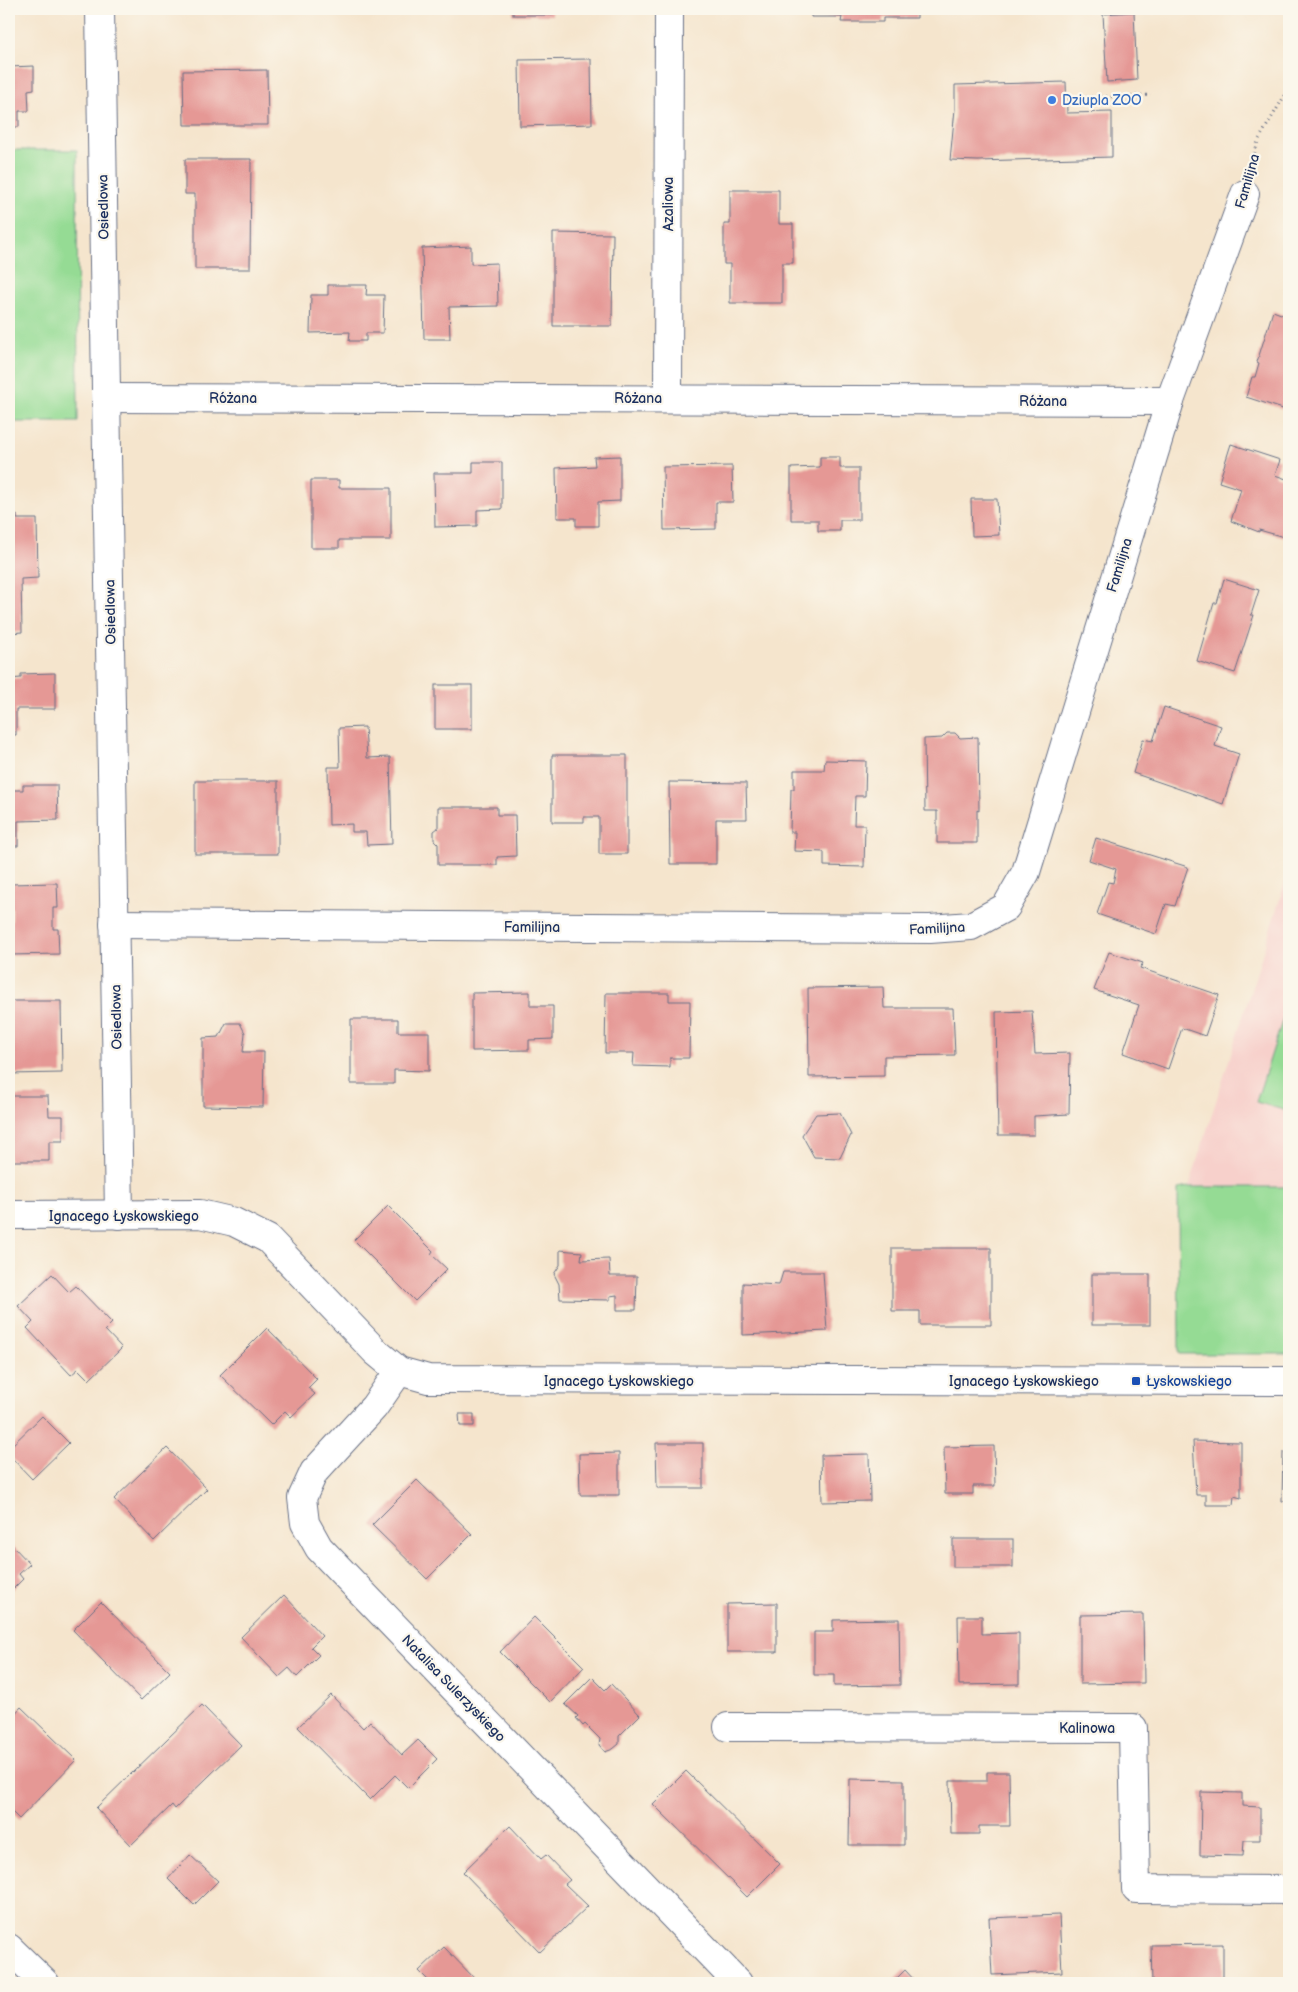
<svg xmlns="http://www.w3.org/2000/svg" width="1298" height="1992" font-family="'Balsamiq Sans',sans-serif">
<rect width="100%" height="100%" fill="#fbf7ec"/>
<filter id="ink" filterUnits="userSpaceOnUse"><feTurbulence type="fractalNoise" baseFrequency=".02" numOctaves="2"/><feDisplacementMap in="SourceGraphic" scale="10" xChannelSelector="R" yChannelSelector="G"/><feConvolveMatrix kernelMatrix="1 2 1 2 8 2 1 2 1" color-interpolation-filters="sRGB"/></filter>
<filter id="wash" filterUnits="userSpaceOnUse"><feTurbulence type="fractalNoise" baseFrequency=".0096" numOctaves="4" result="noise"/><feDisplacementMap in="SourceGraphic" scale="20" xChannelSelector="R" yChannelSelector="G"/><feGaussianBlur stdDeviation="1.12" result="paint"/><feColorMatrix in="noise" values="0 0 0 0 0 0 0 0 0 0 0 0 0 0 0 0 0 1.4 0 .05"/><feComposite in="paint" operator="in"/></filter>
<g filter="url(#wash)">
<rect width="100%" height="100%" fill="#f5e5cd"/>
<polygon fill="#f7d0cb" points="1289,870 1289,1187 1189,1187 1254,981"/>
<g fill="#95db94" stroke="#588579">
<polygon points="9,150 77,150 78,422 9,422"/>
<polygon points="1289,1000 1289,1105 1287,1111 1256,1102"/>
<polygon points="1189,1187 1289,1187 1289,1354 1179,1354 1178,1189"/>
</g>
<g id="blocks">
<g fill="#e59895">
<rect x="513" y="9" width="39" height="6"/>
<polygon points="811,9 917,9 917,18 883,18 883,22 841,22 842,17 811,17"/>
<polygon points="1134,12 1137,80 1107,82 1103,14"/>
<polygon points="591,59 592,124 520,126 519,60"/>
<polygon points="34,66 34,89 28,90 29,111 19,111 19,127 9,127 9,67"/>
<polygon points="267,70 268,125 184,125 183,71"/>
<polygon points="1066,82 1067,113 1112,112 1112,157 978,161 950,160 955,109 955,85"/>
<polygon points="185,159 251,159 250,269 195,269 195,194 185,194"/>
<polygon points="730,190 779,190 779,224 793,224 793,263 782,263 782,303 730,303 730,264 724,264 724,224 730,224"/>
<polygon points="553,233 613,234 612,326 553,326"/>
<polygon points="471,246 471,264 497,263 498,306 449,307 450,339 424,339 422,248"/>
<polygon points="328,285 367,285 366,295 384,295 383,333 366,333 366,341 349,341 350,332 310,333 311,295 328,295"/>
<polygon points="1273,311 1289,317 1289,411 1246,397 1252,377 1255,377 1259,363 1257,362"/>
<polygon points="1231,444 1280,460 1275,475 1289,480 1289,520 1284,537 1259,530 1259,532 1231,521 1241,489 1219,482"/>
<polygon points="620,456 620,501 598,502 598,526 576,526 576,518 557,518 556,468 595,466 594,457"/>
<polygon points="820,457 840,457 840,468 859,468 859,520 840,520 840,531 818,531 818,520 791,520 791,468 820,467"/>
<polygon points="473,462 502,462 502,509 477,510 477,526 435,527 434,473 473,473"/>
<polygon points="732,466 733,502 716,502 716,529 664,530 663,467"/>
<polygon points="311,480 339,480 339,488 391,488 391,540 339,540 339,548 311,548"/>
<polygon points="971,499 997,499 999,535 972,536"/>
<polygon points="9,515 17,515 17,519 37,519 38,578 21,579 22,632 9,633"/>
<polygon points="1224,579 1259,590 1251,615 1254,615 1235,673 1197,661 1214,603 1217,603"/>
<polygon points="55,673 55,709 16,709 16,735 9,735 9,679 21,678 21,674"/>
<rect x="435" y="685" width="37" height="44"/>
<polygon points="1164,707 1221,726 1215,746 1239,754 1223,804 1133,773 1143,739 1153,741"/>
<polygon points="365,727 367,758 390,757 392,844 367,845 366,832 352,832 352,824 329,825 328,767 340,767 339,728"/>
<polygon points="947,733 955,733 960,738 978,737 979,811 977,810 977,843 937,843 937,811 925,811 924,739 942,738"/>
<polygon points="552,755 627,755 627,854 599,854 599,817 584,817 584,822 552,822"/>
<polygon points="825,760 866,761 865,796 855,796 854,825 865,825 864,867 824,866 824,852 794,851 795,832 790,832 791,789 794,789 794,770 824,770"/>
<rect x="195" y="781" width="83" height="73"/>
<polygon points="669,782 746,783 747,819 716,819 716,864 670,864"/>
<polygon points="23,785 57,785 58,820 18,821 18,846 9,846 9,790 23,790"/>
<polygon points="438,807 497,807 497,815 515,815 516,856 497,857 497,865 438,865 438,844 434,840 434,831 438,828"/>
<polygon points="1096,838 1188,867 1175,906 1166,904 1156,934 1097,914 1108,882 1113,883 1116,869 1089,860"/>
<polygon points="57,883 58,908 53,908 53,929 58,929 59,954 9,955 9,930 12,929 12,908 9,908 9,884"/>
<polygon points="1109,952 1143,963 1140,968 1219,995 1205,1036 1182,1028 1168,1069 1123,1053 1139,1005 1094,990"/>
<polygon points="883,987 884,1008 953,1008 955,1055 884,1056 884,1076 809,1077 808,988"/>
<polygon points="530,992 530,1006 553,1006 553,1039 529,1040 529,1050 472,1051 472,993"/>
<polygon points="606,993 669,993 669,1001 690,1001 689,1058 670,1058 670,1067 633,1066 634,1053 605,1053"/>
<polygon points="9,1001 61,1001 62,1073 9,1074"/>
<polygon points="1032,1011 1035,1054 1070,1053 1069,1114 1034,1116 1034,1135 998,1135 996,1012"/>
<polygon points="351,1019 398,1019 398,1032 429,1032 429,1071 394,1070 394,1084 351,1084"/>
<polygon points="226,1023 240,1023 245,1033 243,1052 264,1052 263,1107 203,1106 203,1038 219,1037"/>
<polygon points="9,1096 48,1096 49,1116 63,1116 63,1141 49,1141 49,1161 9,1161"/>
<polygon points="840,1113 851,1135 840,1158 814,1157 802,1135 816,1114"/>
<polygon points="388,1206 433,1251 431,1254 447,1269 415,1301 354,1240"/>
<polygon points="892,1248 991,1248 991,1325 920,1325 920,1311 892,1311"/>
<polygon points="560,1250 582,1252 581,1260 609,1259 610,1276 637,1276 636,1310 617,1310 617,1295 610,1296 610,1300 560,1299 559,1284 554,1274 560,1265"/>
<polygon points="783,1272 823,1272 827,1331 743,1335 743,1283 779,1285"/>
<polygon points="52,1274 69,1292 76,1286 112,1323 105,1330 122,1348 89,1380 78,1369 71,1375 27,1328 33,1322 18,1306"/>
<rect x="1092" y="1274" width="58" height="51"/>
<polygon points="267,1328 317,1379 308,1388 315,1394 291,1417 285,1411 271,1425 220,1375"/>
<polygon points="459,1414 474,1414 474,1426 460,1426"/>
<polygon points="42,1416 69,1443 32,1479 9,1455 9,1448"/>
<polygon points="1193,1441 1241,1442 1241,1498 1234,1496 1233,1505 1206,1505 1206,1495 1196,1495"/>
<polygon points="656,1443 703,1443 703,1488 657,1488"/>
<polygon points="994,1446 995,1486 973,1486 973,1494 945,1494 944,1447"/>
<polygon points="167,1448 207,1489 154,1541 114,1499"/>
<polygon points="619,1453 619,1495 580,1495 579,1454"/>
<polygon points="1283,1453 1289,1453 1289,1501 1282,1501"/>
<polygon points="869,1454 870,1501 822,1502 821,1455"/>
<polygon points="417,1480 472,1534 427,1579 372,1525"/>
<rect x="953" y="1539" width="60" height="28"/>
<polygon points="12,1545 30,1564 19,1574 23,1579 9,1593 9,1547"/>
<polygon points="284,1595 322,1636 311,1647 319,1655 297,1677 289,1668 279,1677 241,1637"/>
<polygon points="101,1602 170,1672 141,1700 73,1630"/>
<polygon points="777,1603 777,1652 727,1652 727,1604"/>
<polygon points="1143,1614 1144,1683 1080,1684 1080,1615"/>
<polygon points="958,1616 982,1616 982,1634 1019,1633 1019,1684 959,1685"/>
<polygon points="534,1617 584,1667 550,1702 500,1652"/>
<polygon points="899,1619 900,1685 834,1686 834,1675 814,1675 814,1632 833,1632 833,1620"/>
<polygon points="592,1677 605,1690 611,1684 640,1715 619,1736 619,1744 613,1749 605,1752 599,1745 600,1739 585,1724 583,1726 576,1718 578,1716 565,1704"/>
<polygon points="331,1695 363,1728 370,1721 402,1755 418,1740 437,1759 408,1788 395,1775 370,1800 298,1727"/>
<polygon points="202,1705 241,1745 175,1809 172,1805 131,1845 96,1808"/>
<polygon points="21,1707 76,1760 19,1819 9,1809 9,1720"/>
<polygon points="686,1771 780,1864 747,1897 653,1804"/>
<polygon points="987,1772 1009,1772 1010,1826 979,1826 979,1834 951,1834 950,1781 987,1781"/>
<polygon points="850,1779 904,1780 904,1845 849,1845"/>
<polygon points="1201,1792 1242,1793 1242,1806 1260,1807 1260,1840 1244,1840 1243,1856 1200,1855"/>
<polygon points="510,1826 541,1859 546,1855 570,1880 565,1884 588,1906 540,1952 463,1872"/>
<polygon points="190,1855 218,1881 194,1905 168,1879"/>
<polygon points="1059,1915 1062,1972 992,1975 989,1918"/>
<polygon points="1223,1944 1223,1983 1152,1983 1151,1945"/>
<polygon points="444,1947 479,1983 431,1983 419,1971"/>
<polygon points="905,1970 917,1983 892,1983"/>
</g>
</g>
</g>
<g filter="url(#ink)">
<use href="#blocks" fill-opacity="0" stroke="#676f85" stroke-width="1"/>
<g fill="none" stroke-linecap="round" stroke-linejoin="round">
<g stroke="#676f85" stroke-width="30">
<g id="street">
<polyline points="100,9 119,1215"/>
<polyline points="107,398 1170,401"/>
<polyline points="668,398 669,9"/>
<polyline points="114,924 930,929 971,926 1006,907 1026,872 1170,401 1245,194"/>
<polyline points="9,1215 200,1214 234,1222 268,1239 376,1352 399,1371 428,1379 1289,1381"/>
<polyline points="399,1371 374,1407 314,1472 302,1498 305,1523 319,1548 738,1983"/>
<polyline points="728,1727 1133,1728 1136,1889 1289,1890"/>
<polyline points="9,1948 45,1983"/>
</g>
</g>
<g stroke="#676f85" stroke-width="3" stroke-dasharray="1 4" stroke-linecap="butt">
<polyline points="1066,98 1151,95"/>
<polyline points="1252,163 1258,141 1289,88"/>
</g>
<use href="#street" stroke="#fff" stroke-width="28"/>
</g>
</g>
<circle fill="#3f7fe0" stroke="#fbf7ec" stroke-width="2" cx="1052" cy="100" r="5"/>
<rect fill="#1a4fb4" stroke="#fbf7ec" stroke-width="2" x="1131" y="1376" width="10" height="10" rx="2.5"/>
<g text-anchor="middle" stroke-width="4.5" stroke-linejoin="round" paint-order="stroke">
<g font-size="14" fill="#366cbe" stroke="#fbf7ec" text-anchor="start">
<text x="1062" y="105">Dziupla ZOO</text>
</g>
<g font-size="14" fill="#1b2f5e" stroke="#fbf7ec">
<text transform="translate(1247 181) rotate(-74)" y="5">Familijna</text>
<text transform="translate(668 204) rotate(-90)" y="5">Azaliowa</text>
<text transform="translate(103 207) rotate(-91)" y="5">Osiedlowa</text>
<text x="233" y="403">Różana</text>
<text x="638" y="403">Różana</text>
<text x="1043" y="406">Różana</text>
<text transform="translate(1119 565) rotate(-73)" y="5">Familijna</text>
<text transform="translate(110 612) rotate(-91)" y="5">Osiedlowa</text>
<text x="532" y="932">Familijna</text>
<text transform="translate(937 928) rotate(-3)" y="5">Familijna</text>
<text transform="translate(116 1017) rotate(-91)" y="5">Osiedlowa</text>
<text x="124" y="1221">Ignacego Łyskowskiego</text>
<text x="619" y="1386">Ignacego Łyskowskiego</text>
<text x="1024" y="1386">Ignacego Łyskowskiego</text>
<text transform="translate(454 1688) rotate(46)" y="5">Natalisa Sulerzyskiego</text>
<text x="1087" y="1733">Kalinowa</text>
</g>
<g font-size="14" fill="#164399" stroke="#fbf7ec" text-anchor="start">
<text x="1146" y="1386">Łyskowskiego</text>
</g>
</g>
<rect width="1298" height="1992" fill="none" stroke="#fbf7ec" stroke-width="30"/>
</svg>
